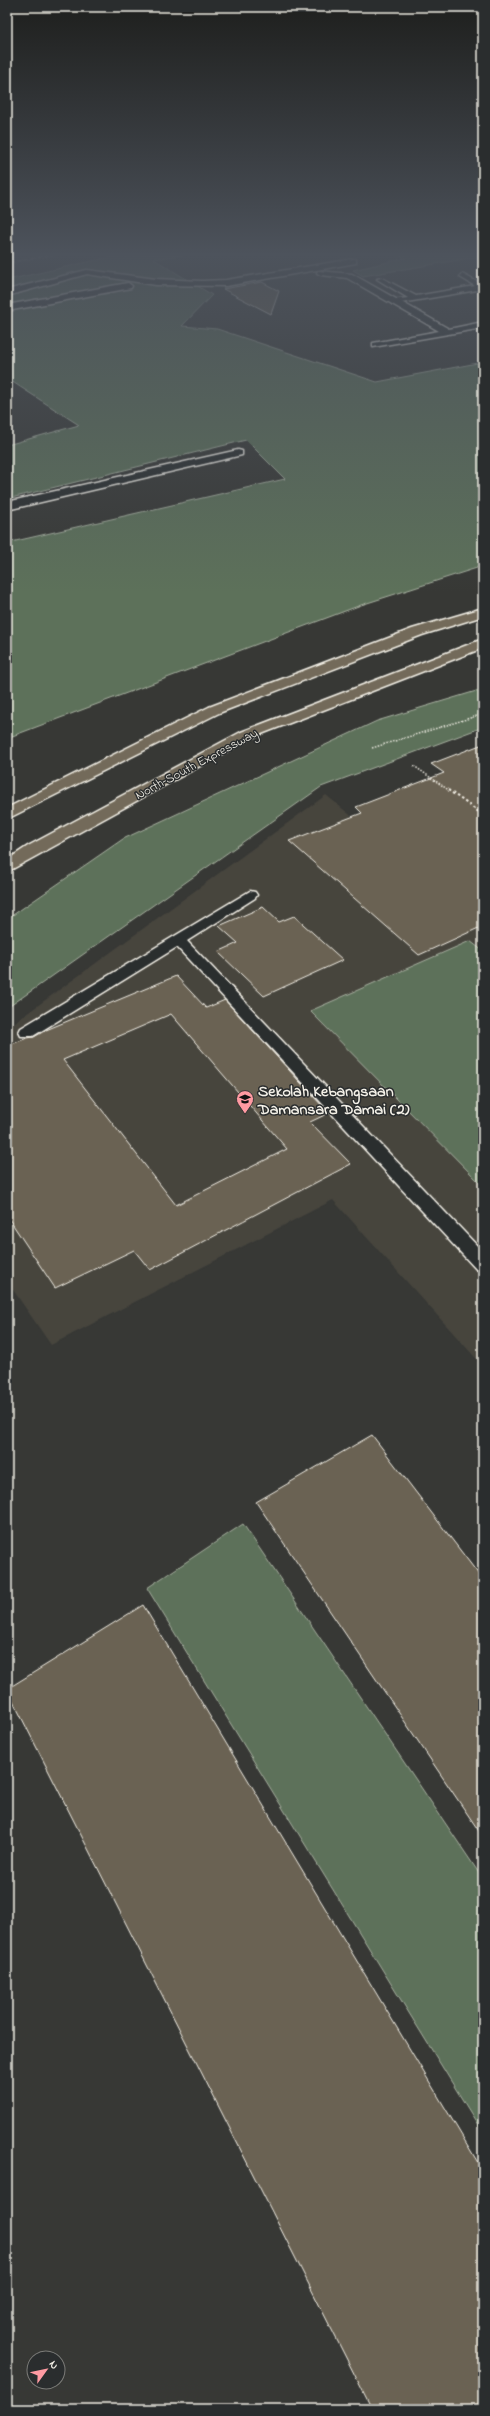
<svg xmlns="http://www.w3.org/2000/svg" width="490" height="2416" font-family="'Indie Flower',sans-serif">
<rect width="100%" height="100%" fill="#373835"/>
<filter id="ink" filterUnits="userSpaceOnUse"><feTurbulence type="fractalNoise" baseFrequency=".025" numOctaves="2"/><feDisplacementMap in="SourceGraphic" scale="8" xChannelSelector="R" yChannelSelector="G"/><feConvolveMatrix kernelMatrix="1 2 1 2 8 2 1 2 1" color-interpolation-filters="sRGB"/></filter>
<g filter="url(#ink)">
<polygon fill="#47453e" points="326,795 483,925 483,1366 333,1200 51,1345 7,1281 7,1028"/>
<g fill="#5d715a" stroke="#a8b1a1">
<polygon points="124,254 188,254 154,259 212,295 182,326 217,329 377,382 483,362 483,566 361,605 7,738 7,543 285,479 246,440 7,499 7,445 79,425 8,379 7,280"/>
<polygon points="395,254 483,254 483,256 363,276 353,270 406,258"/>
<polygon points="483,689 483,727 321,787 7,1008 7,919 123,839 377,721"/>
<polygon points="470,941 483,951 483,1186 310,1011"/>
<polygon points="243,1524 483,1879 483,2133 147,1588"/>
</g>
<g fill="#6b6252" stroke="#f4f1e8" fill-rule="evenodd">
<polygon points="262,282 279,291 271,314 223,289"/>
<polygon points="483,744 483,926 419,955 289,841 362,813 356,807 444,773 431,764"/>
<polygon points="263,907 279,922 294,916 343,960 264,996 218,952 238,943 219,926"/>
<path d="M176,976L206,1008L225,1000L310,1093L329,1113L310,1122L351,1164L150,1270L134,1250L55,1288L7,1216V1046L27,1038L34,1037L46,1030ZM171,1014L287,1149L176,1205L63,1060Z"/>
<polygon points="372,1435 483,1580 483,1837 256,1502"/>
<polygon points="143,1605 483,2171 483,2409 372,2409 7,1689"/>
</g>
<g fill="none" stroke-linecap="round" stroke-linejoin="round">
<g stroke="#f4f1e8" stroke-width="3">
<g id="service">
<polygon points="462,274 483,285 483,289 395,304 392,304 392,300 408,298 377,279 382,278 416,296 475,286 460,277"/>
<polygon points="250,891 255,892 257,895 255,898 187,941 483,1252 483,1272 476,1269 177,947 33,1036 21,1036 19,1032 21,1028"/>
</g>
</g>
<g stroke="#f4f1e8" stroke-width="3">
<g id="minor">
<polygon points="353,259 356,259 356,263 226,286 156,285 87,274 7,296 7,290 87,270 156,279 202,281 226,280"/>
<polygon points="318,271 352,274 449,329 483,322 483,328 373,347 373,343 439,331 347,278 321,275 317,273"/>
<polygon points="128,283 132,286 131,288 7,311 7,305"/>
<polygon points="238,450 242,451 242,455 7,510 7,502"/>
</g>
</g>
<g stroke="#f4f1e8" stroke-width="3">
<g id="motorway">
<polygon points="483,608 483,616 422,635 219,713 7,819 7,808 209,707 412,629"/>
<polygon points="483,639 483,648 251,738 7,872 7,860 28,846 241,732"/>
</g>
</g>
<g stroke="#f4f1e8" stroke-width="1.5" stroke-dasharray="1.5 1.5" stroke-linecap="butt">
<polyline points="372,748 483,714"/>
<polyline points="414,766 450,791"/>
</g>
<polyline stroke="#f4f1e8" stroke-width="2" stroke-dasharray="2.5 2.5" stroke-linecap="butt" points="448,790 483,815"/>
<use href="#service" fill="#2a2d2e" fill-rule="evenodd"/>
<use href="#minor" fill="#2a2d2e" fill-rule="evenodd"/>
<use href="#motorway" fill="#736b5a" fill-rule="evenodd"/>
<g stroke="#f4f1e8" stroke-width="1.5">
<polyline id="rail" points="7,263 57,254"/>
</g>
<use href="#rail" stroke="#2a2d2e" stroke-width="1" stroke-dasharray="3.5" stroke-linecap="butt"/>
</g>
</g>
<linearGradient id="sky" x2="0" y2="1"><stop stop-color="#1e1f1d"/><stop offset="0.43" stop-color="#4d535c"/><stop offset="1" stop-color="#4d535c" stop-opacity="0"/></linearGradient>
<rect width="490" height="592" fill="url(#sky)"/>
<defs>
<g id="school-pin" transform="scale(0.9)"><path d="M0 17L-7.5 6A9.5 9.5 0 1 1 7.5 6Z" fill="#ff9aa2" stroke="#2a2d2e"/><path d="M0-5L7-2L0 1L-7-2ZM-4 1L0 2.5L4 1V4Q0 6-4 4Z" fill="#111"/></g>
</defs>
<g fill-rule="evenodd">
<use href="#school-pin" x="245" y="1099"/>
</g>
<g text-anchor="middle" stroke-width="3" stroke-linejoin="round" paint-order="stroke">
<g font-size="13" fill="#f4f1e8" stroke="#2a2d2e">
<text transform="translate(196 763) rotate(-28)" y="5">North–South Expressway</text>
</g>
<g font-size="16" font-weight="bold" fill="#f4f1e8" stroke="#2a2d2e" text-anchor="start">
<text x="258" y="1096">Sekolah Kebangsaan<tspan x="258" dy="18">Damansara Damai (2)</tspan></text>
</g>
</g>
<rect width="490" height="2416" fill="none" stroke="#2a2d2e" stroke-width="24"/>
<rect x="12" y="12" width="466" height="2392" fill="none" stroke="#f4f1e8" stroke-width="1.5" filter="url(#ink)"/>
<g transform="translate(46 2370) rotate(57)"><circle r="19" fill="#2a2d2e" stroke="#7b7b78"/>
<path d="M0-3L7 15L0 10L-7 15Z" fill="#ff9aa2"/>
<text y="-6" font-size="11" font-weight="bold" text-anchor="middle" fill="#f4f1e8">N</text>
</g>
</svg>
